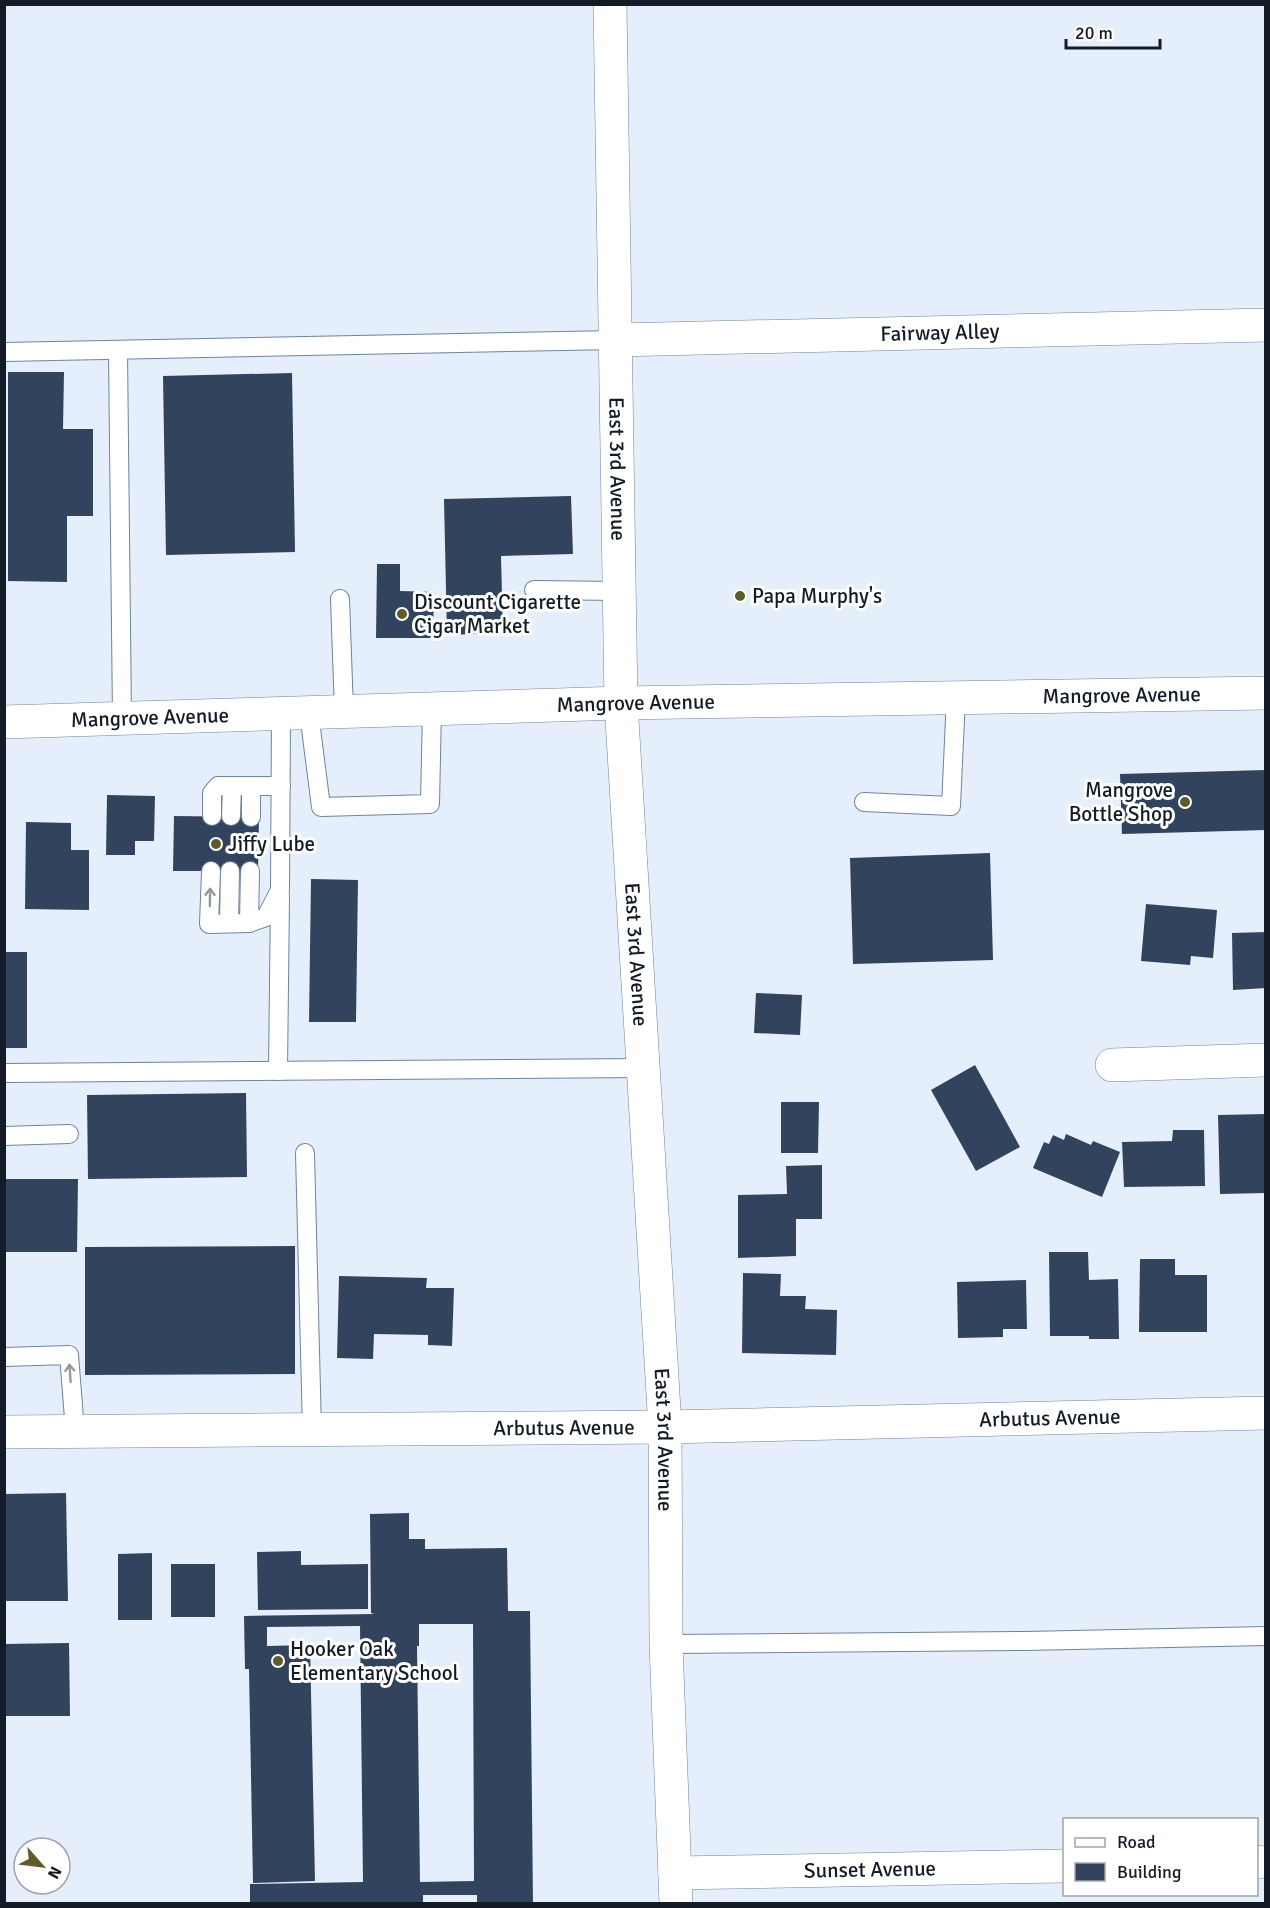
<svg xmlns="http://www.w3.org/2000/svg" width="1270" height="1908" font-family="Signika,sans-serif">
<rect width="100%" height="100%" fill="#e5eefb"/>
<g fill="#32445d" fill-rule="evenodd">
<polygon points="8,372 64,372 63,429 93,429 93,516 67,516 67,582 8,581"/>
<polygon points="292,373 295,552 166,555 163,376"/>
<polygon points="571,496 573,554 501,556 503,633 447,635 444,499"/>
<polygon points="377,564 400,564 400,591 434,592 433,638 376,638"/>
<polygon points="1266,770 1266,830 1122,834 1120,774"/>
<polygon points="107,795 155,796 154,841 135,841 135,855 106,855"/>
<polygon points="174,816 259,817 258,871 173,871"/>
<polygon points="26,822 71,823 71,850 89,850 89,910 25,909"/>
<polygon points="990,853 993,960 853,964 850,858"/>
<polygon points="311,879 358,880 356,1022 309,1022"/>
<polygon points="1146,904 1217,910 1213,958 1191,956 1190,965 1141,961"/>
<polygon points="1266,932 1266,988 1233,990 1232,933"/>
<rect x="4" y="952" width="23" height="96"/>
<polygon points="756,993 802,995 800,1035 754,1033"/>
<polygon points="975,1065 1020,1147 976,1171 931,1090"/>
<polygon points="246,1093 247,1177 88,1179 87,1095"/>
<polygon points="781,1102 819,1102 818,1153 781,1153"/>
<polygon points="1266,1114 1266,1193 1220,1194 1218,1115"/>
<polygon points="1173,1130 1204,1130 1205,1186 1124,1187 1122,1142 1172,1141"/>
<polygon points="1066,1134 1091,1145 1093,1141 1120,1152 1102,1197 1033,1168 1044,1142 1049,1144 1053,1135 1064,1140"/>
<polygon points="822,1165 822,1219 796,1219 796,1256 738,1258 738,1195 787,1194 786,1166"/>
<polygon points="4,1179 78,1179 77,1252 4,1252"/>
<polygon points="295,1246 295,1374 85,1375 85,1247"/>
<polygon points="1049,1252 1088,1252 1089,1280 1118,1279 1119,1339 1089,1339 1089,1336 1050,1336"/>
<polygon points="1140,1259 1175,1259 1175,1275 1207,1275 1207,1332 1139,1332"/>
<polygon points="743,1273 781,1274 780,1296 806,1296 805,1309 837,1310 836,1355 742,1353"/>
<polygon points="339,1276 427,1278 426,1288 454,1288 452,1346 428,1345 428,1335 374,1334 373,1359 337,1358"/>
<polygon points="1026,1280 1027,1329 1003,1329 1003,1337 958,1338 957,1282"/>
<polygon points="66,1493 68,1601 4,1601 4,1494"/>
<path d="M409,1513V1539H425V1549L507,1548L508,1611H530L533,1904H477V1895H423V1904H250V1884L363,1882L360,1626L267,1627V1646L310,1645L315,1881L253,1883L249,1669H245L244,1616L374,1614L371,1613L370,1514ZM419,1624H473L474,1881L420,1882L417,1646H419Z"/>
<polygon points="301,1551 301,1565 368,1564 368,1609 258,1610 257,1552"/>
<polygon points="152,1553 152,1620 118,1620 118,1554"/>
<rect x="171" y="1564" width="44" height="53"/>
<polygon points="69,1643 70,1716 4,1716 4,1644"/>
</g>
<g fill="none" stroke-linecap="round" stroke-linejoin="round">
<g stroke="#6f839f" stroke-width="20">
<g id="service">
<polyline points="118,351 122,718"/>
<polyline points="4,352 616,340"/>
<polyline points="534,590 619,591"/>
<polyline points="340,599 344,711"/>
<polyline points="309,713 321,807 430,804 432,709"/>
<polyline points="864,802 951,806 956,697"/>
<polyline points="212,816 212,793 218,786 281,786"/>
<polyline points="231,816 232,786"/>
<polyline points="251,817 251,786"/>
<polyline points="211,871 209,924 249,923 266,917 280,890 281,714"/>
<polyline points="229,923 230,871"/>
<polyline points="249,923 250,871"/>
<polyline points="278,1071 280,896"/>
<polyline points="4,1073 643,1068"/>
<polyline points="4,1136 69,1134"/>
<polyline points="305,1153 312,1430"/>
<polyline points="4,1357 69,1355 75,1431"/>
<polyline points="666,1644 1024,1641 1266,1636"/>
</g>
</g>
<g stroke="#6f839f" stroke-width="34">
<g id="minor">
<path id="s1" d="M610,4L621,703L665,1427L666,1644L676,1904"/>
<path id="s2" d="M616,340L1266,325"/>
<polyline points="1112,1065 1266,1060"/>
<path id="s3" d="M4,1432L665,1427L1266,1413"/>
<polyline points="1256,1862 1266,1862"/>
<path id="s4" d="M675,1873L1064,1866"/>
</g>
</g>
<g stroke="#6f839f" stroke-width="34">
<g id="tertiary">
<path id="s5" d="M4,722L621,703L1266,693"/>
</g>
</g>
<use href="#service" stroke="#fff" stroke-width="18"/>
<use href="#minor" stroke="#fff" stroke-width="33"/>
<use href="#tertiary" stroke="#fff" stroke-width="33"/>
</g>
<defs><path id="oneway-shaft" d="M-6 0H5M1.5-3L5.5 0L1.5 3" fill="none" stroke-width="1.6" stroke-linecap="round" stroke-linejoin="round" transform="scale(1.5)"/></defs>
<g stroke="#95989d">
<use href="#oneway-shaft" transform="translate(210 897) rotate(-89)"/>
<use href="#oneway-shaft" transform="translate(70 1373) rotate(-94)"/>
</g>
<g fill="#5e5c29" stroke="#fff" stroke-width="2">
<circle cx="740" cy="596" r="6"/>
<circle cx="402" cy="614" r="6"/>
<circle cx="1185" cy="802" r="6"/>
<circle cx="216" cy="844" r="6"/>
<circle cx="278" cy="1661" r="6"/>
</g>
<g text-anchor="middle" stroke-width="6" stroke-linejoin="round" paint-order="stroke">
<g font-size="21" fill="#131b26" stroke="#fff">
<text dy="7" stroke="none"><textPath href="#s2" startOffset="324">Fairway Alley</textPath></text>
<text dy="7" stroke="none"><textPath href="#s1" startOffset="465">East 3rd Avenue</textPath></text>
<text dy="7" stroke="none"><textPath href="#s5" startOffset="1118">Mangrove Avenue</textPath></text>
<text dy="7" stroke="none"><textPath href="#s5" startOffset="632">Mangrove Avenue</textPath></text>
<text dy="7" stroke="none"><textPath href="#s5" startOffset="146">Mangrove Avenue</textPath></text>
<text dy="7" stroke="none"><textPath href="#s1" startOffset="951">East 3rd Avenue</textPath></text>
<text dy="7" stroke="none"><textPath href="#s3" startOffset="1046">Arbutus Avenue</textPath></text>
<text dy="7" stroke="none"><textPath href="#s3" startOffset="560">Arbutus Avenue</textPath></text>
<text dy="7" stroke="none"><textPath href="#s1" startOffset="1437">East 3rd Avenue</textPath></text>
<text dy="7" stroke="none"><textPath href="#s4" startOffset="195">Sunset Avenue</textPath></text>
</g>
<g font-size="21" fill="#131b26" stroke="#fff" text-anchor="start">
<text x="752" y="603">Papa Murphy's</text>
<text x="414" y="609">Discount Cigarette<tspan x="414" dy="24">Cigar Market</tspan></text>
<text x="1173" y="797" text-anchor="end">Mangrove<tspan x="1173" dy="24">Bottle Shop</tspan></text>
<text x="228" y="851">Jiffy Lube</text>
<text x="290" y="1656">Hooker Oak<tspan x="290" dy="24">Elementary School</tspan></text>
</g>
</g>
<rect width="1270" height="1908" fill="none" stroke="#131b26" stroke-width="12"/>
<rect x="1063" y="1818" width="195" height="78" fill="#ffffff" stroke="#a1a4a8" stroke-width="1.5"/>
<rect x="1075" y="1838" width="30" height="9" fill="#ffffff" stroke="#a1a4a8" stroke-width="1.5"/>
<text x="1117" y="1848" font-size="18" fill="#131b26">Road</text>
<rect x="1075" y="1863" width="30" height="18" fill="#32445d" stroke="#a1a4a8" stroke-width="1.5"/>
<text x="1117" y="1878" font-size="18" fill="#131b26">Building</text>
<g transform="translate(42 1866) rotate(118)"><circle r="28" fill="#ffffff" stroke="#a1a4a8" stroke-width="1.5"/>
<path d="M0-4.5L10 22L0 15L-10 22Z" fill="#5e5c29"/>
<text y="-9" font-size="16" font-weight="bold" text-anchor="middle" fill="#131b26">N</text>
</g>
<path d="M1066 39v9h94v-9" fill="none" stroke="#131b26" stroke-width="3"/>
<text x="1075" y="39" font-size="18" fill="#131b26" stroke="#ffffff" stroke-width="4.5" paint-order="stroke">20 m</text>
</svg>
